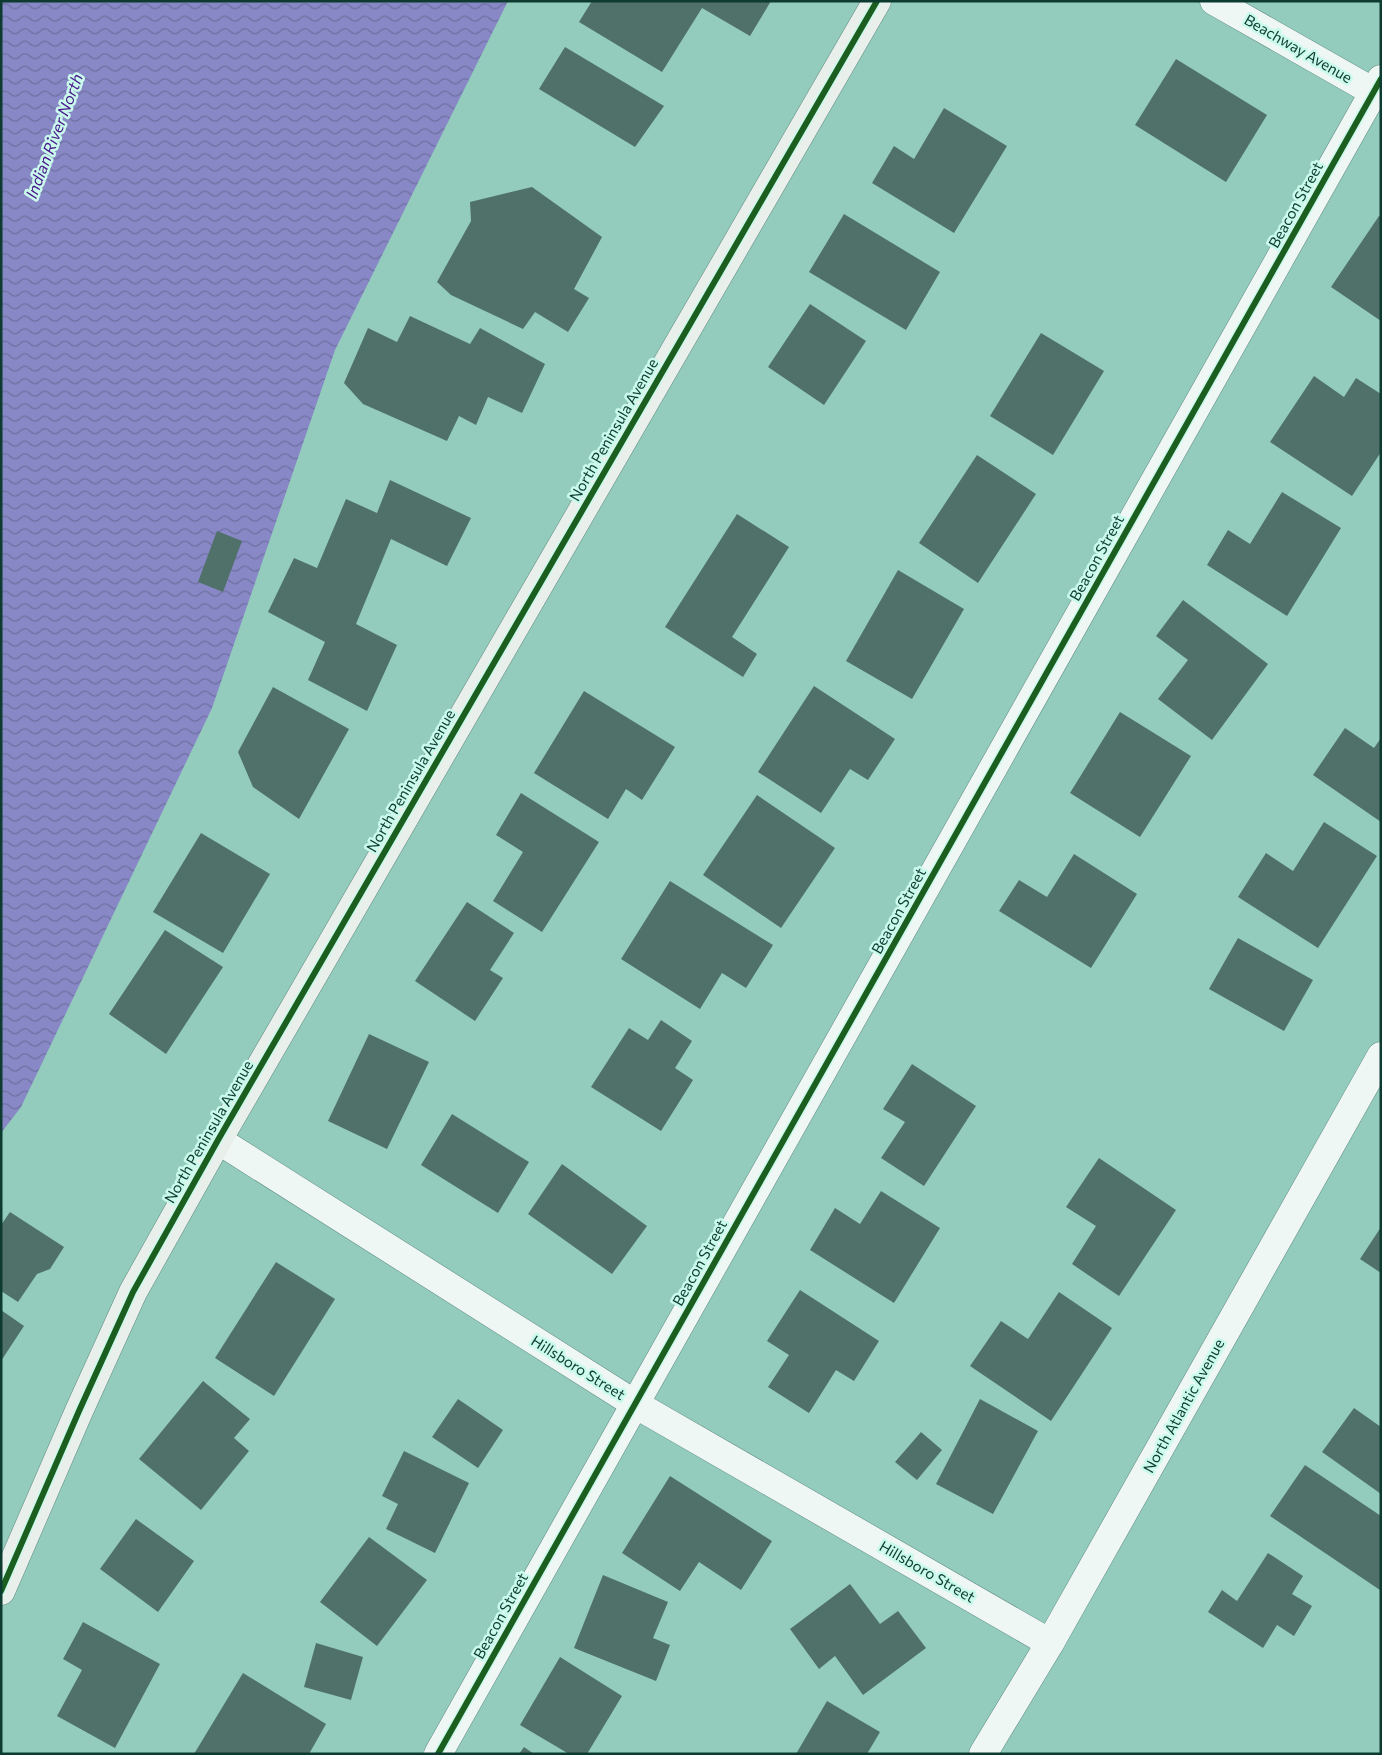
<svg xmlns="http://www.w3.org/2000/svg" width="1382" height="1755" font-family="Commissioner,sans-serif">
<defs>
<pattern id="water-waves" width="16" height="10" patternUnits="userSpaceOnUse" patternTransform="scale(1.25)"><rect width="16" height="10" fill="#8888c6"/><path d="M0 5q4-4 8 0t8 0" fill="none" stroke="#6e70a1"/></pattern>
</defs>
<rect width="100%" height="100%" fill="#93ccbd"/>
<polygon fill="url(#water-waves)" points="1,1 508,1 335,350 212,708 21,1107 1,1133"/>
<g fill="#50716a">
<polygon points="592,1 771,1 750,36 702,8 662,72 579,22"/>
<polygon points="565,47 664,106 635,147 539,89"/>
<polygon points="1176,59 1267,115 1226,182 1135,125"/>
<polygon points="944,108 1007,146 954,233 872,183 894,146 914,159"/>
<polygon points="532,187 602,237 574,289 589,298 568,332 535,312 523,329 451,295 437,282 471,221 470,202"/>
<polygon points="844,214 940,272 906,330 809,272"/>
<polygon points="1379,216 1381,217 1381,321 1331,287"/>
<polygon points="810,304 866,341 824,405 768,367"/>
<polygon points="410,316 470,344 480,328 545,364 522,413 488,397 476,425 459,416 447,441 363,404 344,383 368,328 397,342"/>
<polygon points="1041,333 1104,371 1053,455 990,416"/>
<polygon points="1314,376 1344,397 1356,378 1381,394 1381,452 1352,496 1270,442"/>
<polygon points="977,455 1036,494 978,583 919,543"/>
<polygon points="390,480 471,518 447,566 391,539 356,624 397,645 367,711 308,680 325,642 268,612 294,558 317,568 346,499 377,513"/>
<polygon points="1282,492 1341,528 1287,616 1207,565 1228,530 1250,544"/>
<polygon points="737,514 789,547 732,637 757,654 743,677 665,627"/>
<polygon points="217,531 242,541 223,592 198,582"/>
<polygon points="898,570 964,609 912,699 846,661"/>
<polygon points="1183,600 1268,664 1212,740 1158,699 1188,660 1156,636"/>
<polygon points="814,686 895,739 868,780 850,769 821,813 758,772"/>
<polygon points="273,687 349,729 299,819 253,787 238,752"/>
<polygon points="584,691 675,747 642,800 626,789 608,819 534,773"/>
<polygon points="1120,712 1191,756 1140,837 1070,793"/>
<polygon points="1345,728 1374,748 1381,738 1381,822 1313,775"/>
<polygon points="521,793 599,842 542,932 493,901 523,852 496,835"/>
<polygon points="757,795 835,848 781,928 703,875"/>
<polygon points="1324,822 1377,856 1318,948 1238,897 1266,853 1293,871"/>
<polygon points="201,833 270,874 223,953 153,912"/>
<polygon points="1074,854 1137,894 1091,968 999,911 1019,880 1047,897"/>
<polygon points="670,881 773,945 746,988 722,973 700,1009 621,959"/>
<polygon points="467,902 514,933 490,970 503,978 475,1021 415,981"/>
<polygon points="165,930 223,967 166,1054 109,1014"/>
<polygon points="1238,938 1313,980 1284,1031 1209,989"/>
<polygon points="661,1020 692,1041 675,1068 693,1080 661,1131 591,1087 629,1028 648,1040"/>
<polygon points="369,1034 429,1062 387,1149 328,1121"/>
<polygon points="912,1064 976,1106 924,1186 881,1158 905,1122 883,1109"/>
<polygon points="452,1114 529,1162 498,1213 421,1165"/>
<polygon points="1099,1158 1176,1210 1119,1296 1072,1264 1096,1226 1066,1207"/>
<polygon points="562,1164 647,1226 612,1274 528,1214"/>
<polygon points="881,1191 940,1228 894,1303 810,1250 835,1208 860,1224"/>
<polygon points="10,1212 64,1247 50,1269 37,1274 18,1302 1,1291 1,1225"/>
<polygon points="1381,1227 1381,1273 1360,1259"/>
<polygon points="276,1262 335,1299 274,1396 215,1358"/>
<polygon points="800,1290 879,1341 854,1381 836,1370 809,1413 768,1387 789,1355 767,1341"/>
<polygon points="1059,1292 1112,1328 1051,1421 970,1366 1001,1321 1028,1339"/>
<polygon points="1,1310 24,1326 1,1361"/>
<polygon points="203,1381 250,1419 234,1438 249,1451 201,1510 139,1459"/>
<polygon points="458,1399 503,1430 478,1468 432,1437"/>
<polygon points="980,1399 1038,1431 993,1514 936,1484"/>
<polygon points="1354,1408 1381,1427 1381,1494 1322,1452"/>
<polygon points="921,1432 942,1450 917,1480 895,1462"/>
<polygon points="404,1451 469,1483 435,1553 386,1529 398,1504 382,1496"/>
<polygon points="1305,1465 1381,1516 1380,1590 1270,1516"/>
<polygon points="670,1476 772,1541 741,1590 699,1562 680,1591 622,1553"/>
<polygon points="136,1519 194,1561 158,1612 100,1569"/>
<polygon points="369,1537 427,1580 377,1646 320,1602"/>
<polygon points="1268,1553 1303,1576 1292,1594 1312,1606 1294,1636 1277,1625 1263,1648 1208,1612 1222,1590 1237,1601"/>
<polygon points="603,1575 668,1602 653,1638 670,1645 656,1681 574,1648"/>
<polygon points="850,1584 880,1624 898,1611 926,1648 863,1695 835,1656 819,1669 790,1629"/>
<polygon points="83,1622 160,1664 115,1748 57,1716 82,1670 63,1659"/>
<polygon points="316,1643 363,1657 351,1700 304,1687"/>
<polygon points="560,1657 622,1696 587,1754 569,1754 520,1725"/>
<polygon points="243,1673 326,1724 309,1754 194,1754"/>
<polygon points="827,1701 880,1732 867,1754 796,1754"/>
<polygon points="524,1747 534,1754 519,1754"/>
</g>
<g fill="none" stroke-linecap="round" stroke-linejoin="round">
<g stroke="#608a80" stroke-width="29">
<g id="street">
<polyline points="1214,1 1381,96"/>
<polyline points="218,1140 635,1404 1050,1643"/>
<polyline points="438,1754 1381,79"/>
<polyline points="983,1754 1050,1643 1381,1056"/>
</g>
</g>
<g stroke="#608a80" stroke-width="29">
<polyline id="secondary" points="1,1591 79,1411 133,1292 218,1140 877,1"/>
</g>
<use href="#street" stroke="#eff7f5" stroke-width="28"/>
<use href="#secondary" stroke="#e9efeb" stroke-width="28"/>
<g stroke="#cafaeb" stroke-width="9">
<g id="cycleway">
<polyline points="1,1591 79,1411 133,1292 218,1140 877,1"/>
<polyline points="438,1754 1381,79"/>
</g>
</g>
<use href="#cycleway" stroke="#1b5e20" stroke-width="6"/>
</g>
<g text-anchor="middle" stroke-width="5" stroke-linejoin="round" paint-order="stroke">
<g font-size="15" fill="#0d3b30" stroke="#cafaeb">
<text transform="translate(1298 49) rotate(30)" y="5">Beachway Avenue</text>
<text transform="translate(1296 205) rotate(-61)" y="5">Beacon Street</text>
<text transform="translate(614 430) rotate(-60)" y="5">North Peninsula Avenue</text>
<text transform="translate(1097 558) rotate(-61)" y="5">Beacon Street</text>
<text transform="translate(411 781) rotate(-60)" y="5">North Peninsula Avenue</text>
<text transform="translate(899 911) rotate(-61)" y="5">Beacon Street</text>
<text transform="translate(209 1132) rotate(-60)" y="5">North Peninsula Avenue</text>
<text transform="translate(700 1263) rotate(-61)" y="5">Beacon Street</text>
<text transform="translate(578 1368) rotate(32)" y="5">Hillsboro Street</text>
<text transform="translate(1184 1406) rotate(-61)" y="5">North Atlantic Avenue</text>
<text transform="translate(927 1572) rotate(30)" y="5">Hillsboro Street</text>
<text transform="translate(501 1616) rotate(-61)" y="5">Beacon Street</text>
</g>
<g font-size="16" font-style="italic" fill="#47188c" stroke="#cafaeb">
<text transform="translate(54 136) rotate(-69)" y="6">Indian River North</text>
</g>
</g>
<rect width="1382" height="1755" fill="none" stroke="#0d3b30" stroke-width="5"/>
</svg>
